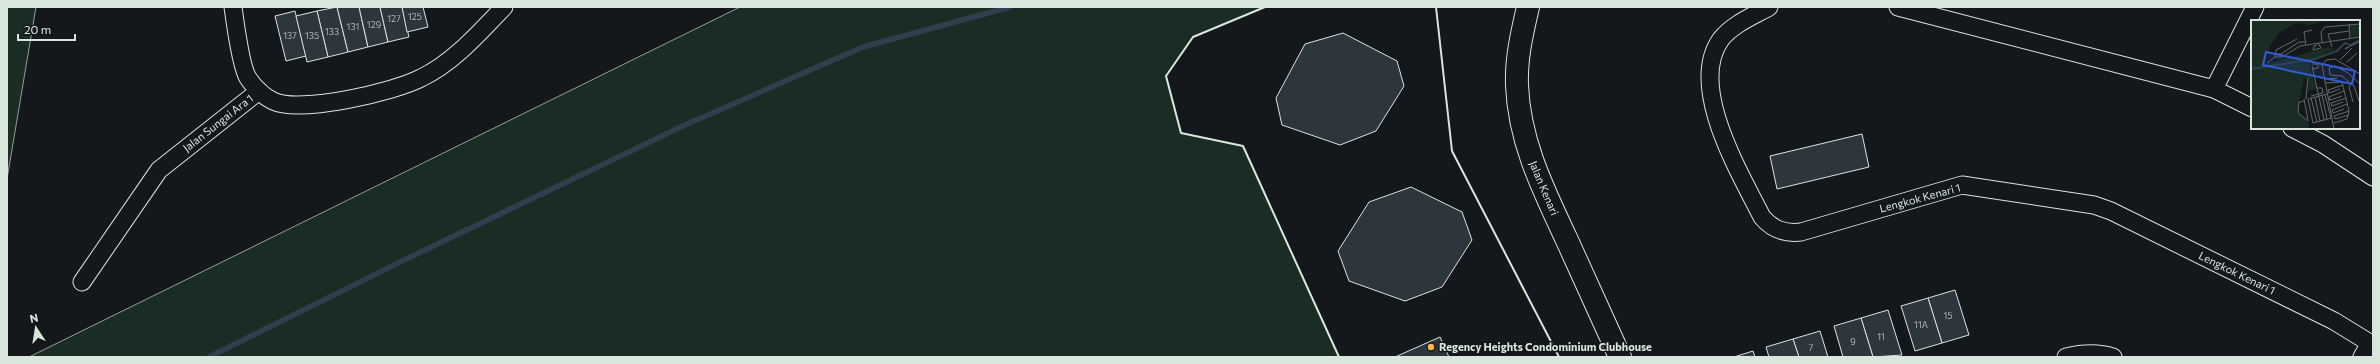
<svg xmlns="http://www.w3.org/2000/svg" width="2380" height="364" font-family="Commissioner,sans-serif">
<rect width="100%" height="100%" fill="#14181c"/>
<g fill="#1a2d24" stroke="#939e99">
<polygon points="7,7 36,7 7,179"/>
<polygon points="740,7 1265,7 1193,37 1166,76 1181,133 1243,146 1339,357 29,357"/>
</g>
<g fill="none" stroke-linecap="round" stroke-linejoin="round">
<polyline stroke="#2f3f4d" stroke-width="5.5" points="209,357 398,263 685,125 863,47 1010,7"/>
</g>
<g fill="#2c363c" stroke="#d8e6dc">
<polygon points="337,7 348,52 328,57 317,11"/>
<polygon points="337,7 359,7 368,47 348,52"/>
<polygon points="359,7 380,7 388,42 368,47"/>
<polygon points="380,7 402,7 409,37 388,42"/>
<polygon points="402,7 423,7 428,27 407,32"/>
<polygon points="295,11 306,56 286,61 275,16"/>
<polygon points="317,11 328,57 307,62 296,16"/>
<polygon points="1343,33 1397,61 1404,86 1376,131 1340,145 1282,125 1276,98 1305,44"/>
<polygon points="1862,134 1869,167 1777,189 1770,156"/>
<polygon points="1411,187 1462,212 1472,240 1442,287 1405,301 1349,281 1338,251 1369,202"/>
<polygon points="1955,290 1969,335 1942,343 1928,298"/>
<polygon points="1928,298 1942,343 1915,351 1901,306"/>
<polygon points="1888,310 1902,355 1873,357 1861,318"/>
<polygon points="1861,318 1873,357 1843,357 1834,326"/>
<polygon points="1820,331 1828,357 1799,357 1793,339"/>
<polygon points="1440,337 1449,357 1395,357"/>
<polygon points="1793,339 1799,357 1769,357 1766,347"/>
<polygon points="1753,351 1755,357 1734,357"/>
</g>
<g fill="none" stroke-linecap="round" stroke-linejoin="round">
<g stroke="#d8e6dc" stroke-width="19">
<g id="street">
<path d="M233,7C235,22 241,67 248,78C254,87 263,96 273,101C300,114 394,92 421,78C453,63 480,32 504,7"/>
<path d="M1769,7C1753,16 1733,24 1721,39C1687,86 1740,173 1762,217C1772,229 1784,234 1801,232L1962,185L2094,205L2111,211L2334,321L2373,345"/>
<polyline points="1898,7 2214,89 2252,108"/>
<polyline points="2214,89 2255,7"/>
<polyline points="2292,128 2323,144 2373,177"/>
<polyline points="82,282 159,170 259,91"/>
<path d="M2066,357C2083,353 2097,352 2113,357"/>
<polyline points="2362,357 2370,343"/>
</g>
</g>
<g stroke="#d8e6dc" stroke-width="24">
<path id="secondary" d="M1528,7C1522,33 1516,58 1517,85C1519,141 1543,189 1566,238C1584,278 1602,317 1620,357"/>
</g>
<use href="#street" stroke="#14181c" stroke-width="17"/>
<use href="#secondary" stroke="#14181c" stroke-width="22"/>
<g stroke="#d8e6dc" stroke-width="2">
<polyline points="1265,7 1193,37 1166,76 1181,133 1243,146 1339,357"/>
<polyline points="1436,7 1452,151 1559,357"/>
</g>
</g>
<circle fill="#ffb74d" stroke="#14181c" stroke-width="1.5" cx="1431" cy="347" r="4"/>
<g text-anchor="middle" stroke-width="3" stroke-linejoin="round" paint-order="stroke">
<g font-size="9" fill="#adbab4">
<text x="415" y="20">125</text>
<text x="394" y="22">127</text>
<text x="374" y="28">129</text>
<text x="353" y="30">131</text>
<text x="332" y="35">133</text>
<text x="290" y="39">137</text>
<text x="312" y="39">135</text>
<text x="1948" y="319">15</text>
<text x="1921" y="328">11A</text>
<text x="1881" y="340">11</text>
<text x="1853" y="345">9</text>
<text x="1811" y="351">7</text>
</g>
<g font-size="11" fill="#d8e6dc" stroke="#14181c">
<text transform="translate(218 123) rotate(-38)" y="4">Jalan Sungai Ara 1</text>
<text transform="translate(1544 188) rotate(67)" y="4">Jalan Kenari</text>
<text transform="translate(1920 198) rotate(-15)" y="4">Lengkok Kenari 1</text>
<text transform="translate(2237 273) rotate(26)" y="4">Lengkok Kenari 1</text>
</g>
<g font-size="11" font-weight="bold" fill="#d8e6dc" stroke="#14181c" text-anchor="start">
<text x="1439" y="351">Regency Heights Condominium Clubhouse</text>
</g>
</g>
<g transform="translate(2251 20)">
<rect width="109" height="109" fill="#14181c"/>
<path d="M0,0H78L60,5L45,3L29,12L19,26L11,45L78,27L82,31L76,32L58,44L65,69L57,71L58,59L53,58L46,93L57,102L58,109H0ZM108,4V16L100,17L99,5Z" fill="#1a2d24"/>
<path fill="none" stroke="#2f3f4d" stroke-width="2" d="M0,49L64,39L86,31L94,23L99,25L108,21"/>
<path fill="none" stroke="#626a69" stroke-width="1" d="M98,4L99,18M71,22L70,12L74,7L109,4M55,25L53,12L61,10M66,25L63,26L62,30L70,28L67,23M81,27L77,14L98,11M96,27L94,29L109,21M23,34H30L48,22H55M24,37L25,30L46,19M89,40L101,28M96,42L106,33M16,43L24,37H31L49,26L109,17M61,44H67V48L62,49M61,46L73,100M73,59L86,58M74,63L91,62L98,91L96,99L83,103M101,63L98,67L102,82M77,70L92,65M77,70L78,73L89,69M71,75L76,99M74,75L80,98M60,76L72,73L71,68H66M64,77L69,101M78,77L93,71M78,77L79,80L91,76M60,78L66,102M53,79L57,100V101L47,93L48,82L53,81M55,79L57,58M57,79L62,103L81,98M57,79L76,74M108,81L103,66L91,56L79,55L78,48L84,46L97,53L109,64M92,82L81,86L80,83L95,78M81,90L96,84M81,90L82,93L93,89M83,96L84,99L98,95M83,96L98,91M83,109L71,45L75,40L84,39L109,54"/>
<path fill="#305dd8" fill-opacity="0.15" stroke="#305dd8" stroke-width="2" d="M15,32L104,51L101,64L12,45Z"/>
<rect width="109" height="109" fill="none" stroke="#d8e6dc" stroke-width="2"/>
</g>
<rect width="2380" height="364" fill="none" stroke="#d8e6dc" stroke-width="16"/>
<g transform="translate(36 328) rotate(348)" stroke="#14181c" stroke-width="3" paint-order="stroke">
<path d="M0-3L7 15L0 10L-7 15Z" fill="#d8e6dc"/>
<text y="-6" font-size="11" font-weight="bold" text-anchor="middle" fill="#d8e6dc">N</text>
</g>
<path d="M18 34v6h57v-6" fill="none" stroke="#d8e6dc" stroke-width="2"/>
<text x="24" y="34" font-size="12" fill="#d8e6dc" stroke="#14181c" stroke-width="3" paint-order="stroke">20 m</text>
</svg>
